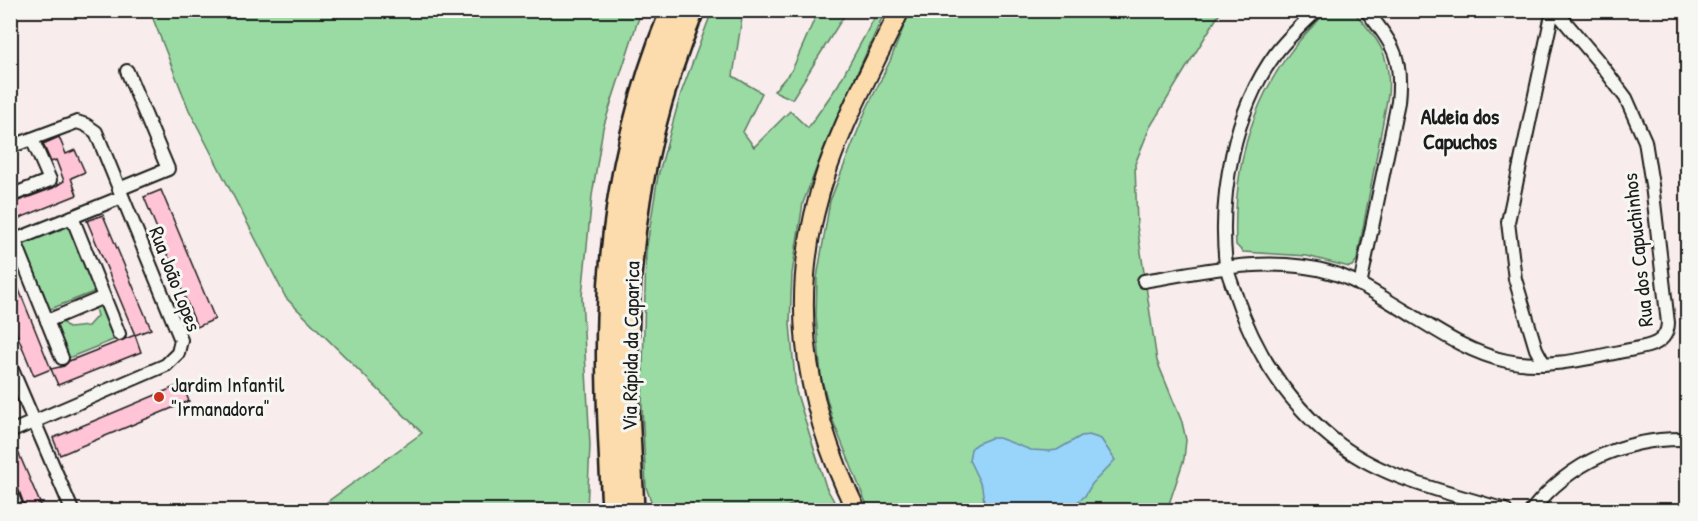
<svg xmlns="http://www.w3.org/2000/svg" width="1698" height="521" font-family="'Patrick Hand',sans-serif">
<rect width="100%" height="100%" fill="#f8ecec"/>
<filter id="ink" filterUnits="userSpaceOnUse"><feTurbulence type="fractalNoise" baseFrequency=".0167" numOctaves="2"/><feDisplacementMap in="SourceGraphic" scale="12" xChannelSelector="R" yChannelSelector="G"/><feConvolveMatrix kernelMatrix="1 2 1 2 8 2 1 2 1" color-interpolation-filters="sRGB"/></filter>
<g filter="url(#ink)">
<g fill="#9adaa3" stroke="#5b7b60" stroke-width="1.5">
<path d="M1330,10L1353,11C1378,38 1392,56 1388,95L1357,260L1352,266L1349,267L1307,256L1243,252L1236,245C1232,154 1259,71 1330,10Z"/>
<polygon points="150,11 642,11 637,23 603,128 592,196 582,296 590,445 587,510 316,510 422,433 286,298 189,110"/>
<polygon points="712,11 743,11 733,76 762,93 743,132 754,147 790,111 808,128 838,85 877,13 873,11 885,11 826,143 803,203 792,274 790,324 796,391 826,487 839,510 802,510 796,503 781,510 654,510 646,487 642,407 646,252 658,176 681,93"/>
<polygon points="818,11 847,11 792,99 774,91 792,70"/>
<polygon points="910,11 1221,11 1150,127 1135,164 1137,225 1157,361 1182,422 1186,440 1184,459 1167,510 869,510 866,503 833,421 821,377 816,316 817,278 830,201 866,110 890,61"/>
<polygon points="67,220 96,291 48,310 20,239"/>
<polygon points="103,304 118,338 66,359 52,324 61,321 69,328 88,326 97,316 95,308"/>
</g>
<polygon fill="#99d4fa" stroke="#678aa1" stroke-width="1.5" points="1089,435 1101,439 1115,460 1092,484 1085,496 1067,510 985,510 982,487 969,460 971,449 976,444 991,438 999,438 1031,450 1049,451 1057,450 1081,436"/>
<g fill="#ffc4d6" stroke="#1c1c1c" stroke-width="1.5">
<polygon points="59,137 66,154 75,150 85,172 71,178 77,195 10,222 10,204 53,188 64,181 56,160 51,162 43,144"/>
<polygon points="161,190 215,319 197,327 144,197"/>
<polygon points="103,215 151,329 135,335 87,221"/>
<polygon points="11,270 51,369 34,376 10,317"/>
<polygon points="135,335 141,352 58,385 51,369 64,366 69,361"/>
<polygon points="182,384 189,401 60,455 53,438"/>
<polygon points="10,440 13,440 43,510 26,510 18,488 12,483"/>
</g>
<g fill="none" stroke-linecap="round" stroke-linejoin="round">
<g stroke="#1c1c1c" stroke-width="16">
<g id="street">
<path d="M1317,10C1303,24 1287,38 1276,53C1234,110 1218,196 1226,265C1228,275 1233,286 1236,296C1255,352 1287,402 1334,440C1381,479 1448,492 1505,510"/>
<polyline points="10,147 77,122 86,125 96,132 181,340 178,353 166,365 10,432"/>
<polyline points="119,189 168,169 127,71"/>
<polyline points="10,196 50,180 32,139"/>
<polyline points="72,217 119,334"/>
<polyline points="15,241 62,358"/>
<polyline points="10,242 122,197"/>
<path d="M1144,281C1204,271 1269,255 1329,272C1356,279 1381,297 1405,311C1436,330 1471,354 1507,361C1546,369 1586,359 1624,351C1643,347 1667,347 1668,323L1652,185L1645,141L1626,98L1599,62L1555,10"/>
<path d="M1360,285L1398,102C1403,56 1393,45 1366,10"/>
<polyline points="47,321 104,297"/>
<polyline points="1544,364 1536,349 1515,279 1508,222 1553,10"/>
<polyline points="10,365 72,510"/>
<polyline points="10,491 18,510"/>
<path d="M1532,510C1570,462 1626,437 1688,439"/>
</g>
</g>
<g stroke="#1c1c1c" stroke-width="22">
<path id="primary" d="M856,510C801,398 786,287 828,167C847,114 875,62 900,10"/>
</g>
<g stroke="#1c1c1c" stroke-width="26">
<g id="highway">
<path d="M613,510C610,447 606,382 608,318C611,213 632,107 672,10"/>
<path d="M633,510C630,446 625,380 628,315C631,211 653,107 693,10"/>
</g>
</g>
<use href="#street" stroke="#f6f6f2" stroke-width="12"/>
<use href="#primary" stroke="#fcdcac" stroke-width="18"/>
<use href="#highway" stroke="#fcdcac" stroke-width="21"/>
</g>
</g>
<circle fill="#c8321e" stroke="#f6f6f2" stroke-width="2" cx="159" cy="397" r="6"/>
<g text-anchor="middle" stroke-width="6" stroke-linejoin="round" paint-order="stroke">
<g font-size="21" fill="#1c1c1c" stroke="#f6f6f2">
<text transform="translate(1638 250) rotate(-96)" y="7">Rua dos Capuchinhos</text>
<text transform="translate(175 279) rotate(69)" y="7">Rua João Lopes</text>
<text transform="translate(631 346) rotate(-89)" y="7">Via Rápida da Caparica</text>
</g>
<g font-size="21" fill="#1c1c1c" stroke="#f6f6f2" text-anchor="start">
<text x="171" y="392">Jardim Infantil<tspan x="171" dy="24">"Irmanadora"</tspan></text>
</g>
<g font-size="22" font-weight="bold" fill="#1c1c1c" stroke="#f6f6f2">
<text x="1460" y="124">Aldeia dos<tspan x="1460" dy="25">Capuchos</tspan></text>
</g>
</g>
<rect width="1698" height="521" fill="none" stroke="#f6f6f2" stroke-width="36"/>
<rect x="18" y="18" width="1662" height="485" fill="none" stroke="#1c1c1c" stroke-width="2" filter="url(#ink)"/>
</svg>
